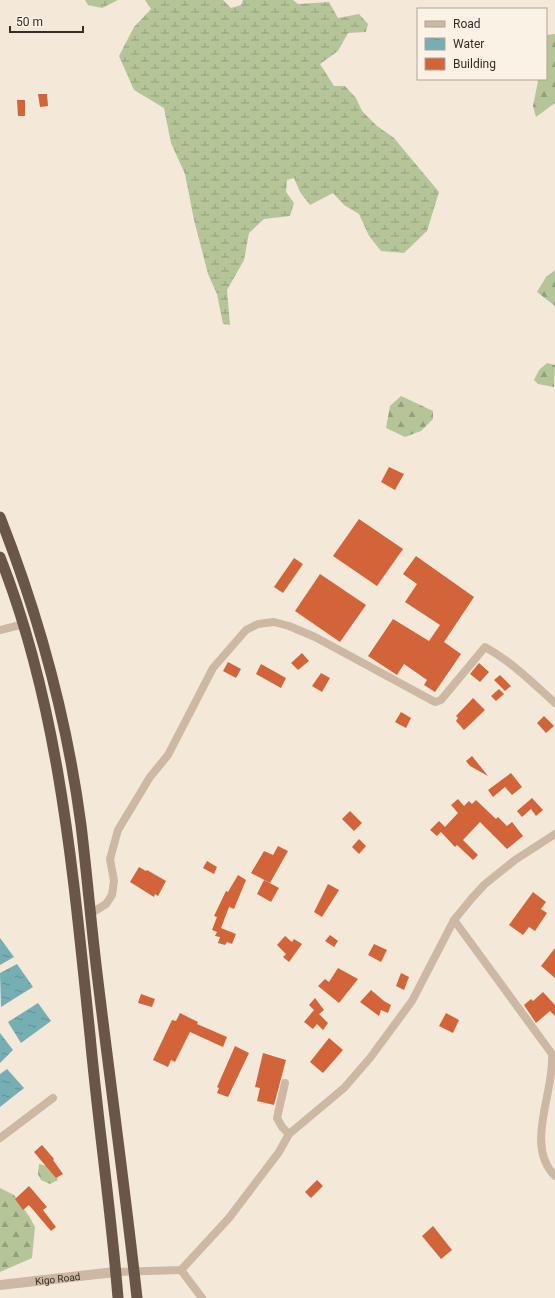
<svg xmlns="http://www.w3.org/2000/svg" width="555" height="1298" font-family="Roboto,sans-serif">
<defs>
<pattern id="forest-firs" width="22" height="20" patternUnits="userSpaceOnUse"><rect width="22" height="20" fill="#b4c598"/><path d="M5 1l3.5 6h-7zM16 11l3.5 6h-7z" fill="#93a07c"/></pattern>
<pattern id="wetland-marsh" width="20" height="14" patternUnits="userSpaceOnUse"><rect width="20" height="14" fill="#b4c598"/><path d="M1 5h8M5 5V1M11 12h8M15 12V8" fill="none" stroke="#93a07c"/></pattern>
<pattern id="water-ripples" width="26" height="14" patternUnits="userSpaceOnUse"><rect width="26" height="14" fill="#75afb4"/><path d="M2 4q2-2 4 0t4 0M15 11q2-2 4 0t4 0" fill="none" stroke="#618f92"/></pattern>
</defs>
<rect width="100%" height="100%" fill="#f4e8d9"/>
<g fill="url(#forest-firs)">
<polygon points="555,34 555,103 536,117 533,106 538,81 535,79 546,79 546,35"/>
<polygon points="555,270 555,306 537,292 546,277"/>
<polygon points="547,363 555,365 554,387 538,384 534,380 539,370"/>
<polygon points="401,396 433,411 433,419 421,431 405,437 386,428 390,406"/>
<polygon points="39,1164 51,1167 58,1180 50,1184 41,1180 38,1174"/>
<polygon points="0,1188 14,1195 29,1216 35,1227 32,1258 0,1272"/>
</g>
<g fill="url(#wetland-marsh)">
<polygon points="85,0 118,0 102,8 88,5"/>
<polygon points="145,0 223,0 231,8 241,5 243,0 293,0 298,4 329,2 338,18 359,14 368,24 366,32 348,33 338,51 320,64 334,86 345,86 356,98 362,111 377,126 394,138 439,192 427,231 404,253 381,251 369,236 359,214 344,205 333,193 310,205 300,192 294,178 287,180 286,192 294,203 290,216 264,219 249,233 244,260 227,290 230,325 223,324 217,294 208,274 194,220 185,174 171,143 164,108 134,90 119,56 134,27 151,9"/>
</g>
<g fill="url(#water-ripples)">
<polygon points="0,938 14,957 0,965"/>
<polygon points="17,964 33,987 1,1007 0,973"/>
<polygon points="38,1003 51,1021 21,1043 8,1022"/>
<polygon points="0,1033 13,1050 0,1063"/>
<polygon points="7,1069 24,1088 0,1107 0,1074"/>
</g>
<g fill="#d26439">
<polygon points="38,94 47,94 48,106 40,107"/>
<polygon points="17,100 25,100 25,116 18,116"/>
<polygon points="389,467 404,474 395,490 381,482"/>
<polygon points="359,519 403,549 377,586 333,556"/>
<polygon points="416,556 474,597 444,642 461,654 435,692 424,685 427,680 404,664 397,675 368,656 393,619 429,641 440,625 405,602 417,584 403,574"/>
<polygon points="294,558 303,564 283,593 274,587"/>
<polygon points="320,574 366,605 340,642 295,611"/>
<polygon points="302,653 309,661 298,670 291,663"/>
<polygon points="228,662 241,669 236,678 223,671"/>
<polygon points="479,663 489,672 480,682 470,674"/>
<polygon points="261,664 286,678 281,688 256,674"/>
<polygon points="321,673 330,678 322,692 312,686"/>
<polygon points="500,675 511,686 505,691 494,680"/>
<polygon points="499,689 504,694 496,701 491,696"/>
<polygon points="473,698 485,710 464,730 456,721 458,718 456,716"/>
<polygon points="401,712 411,718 406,728 395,722"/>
<polygon points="544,716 554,726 546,733 537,723"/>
<polygon points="472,756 488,776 470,766 466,761"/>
<polygon points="511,773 522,787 512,795 505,787 493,797 488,790"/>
<polygon points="532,798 543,810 536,816 531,809 522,817 517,811"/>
<polygon points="458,799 464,806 469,801 472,804 476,800 496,819 498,817 507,826 512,822 523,836 507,849 480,822 463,840 478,855 473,860 457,845 455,847 441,832 437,836 430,830 439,821 445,827 458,813 451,805"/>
<polygon points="350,811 362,823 354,831 342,819"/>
<polygon points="359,839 366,846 359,854 352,847"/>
<polygon points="278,846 288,851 270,883 251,873 264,851 273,855"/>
<polygon points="207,861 217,867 214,874 203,868"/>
<polygon points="139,867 146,871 147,870 166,881 158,896 155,894 154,897 130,882"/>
<polygon points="238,875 246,880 234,909 229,907 221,928 236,934 232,944 227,942 225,945 218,943 220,937 215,936 217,932 212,930 217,917 214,916 226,891 228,892"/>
<polygon points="264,880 279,888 271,902 257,894"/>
<polygon points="328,884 339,890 322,917 314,912"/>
<polygon points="533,892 546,902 541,909 547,913 535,931 529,927 523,935 509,925"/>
<polygon points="330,935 338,941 334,947 325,941"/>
<polygon points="285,936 292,942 294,939 302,944 289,962 283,957 286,954 277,945"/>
<polygon points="374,944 387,950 381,962 368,955"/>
<polygon points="555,948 555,978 541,966"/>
<polygon points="338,968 358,979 339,1003 318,986 325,979 329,982"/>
<polygon points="401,973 409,977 404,990 396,986"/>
<polygon points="371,990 384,1001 391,1005 388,1013 381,1010 379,1016 360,1002"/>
<polygon points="543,992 555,1005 555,1016 550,1011 536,1023 524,1005 531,999 533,1001"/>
<polygon points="141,994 155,999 152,1007 138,1003"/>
<polygon points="315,998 324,1010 319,1014 328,1023 323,1030 317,1024 313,1029 304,1022 314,1010 309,1005"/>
<polygon points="180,1013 198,1022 197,1024 227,1037 223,1047 190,1032 175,1062 171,1060 168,1067 153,1060 172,1020 176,1021"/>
<polygon points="446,1013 459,1020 453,1033 439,1026"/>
<polygon points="329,1038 343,1050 323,1073 310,1062"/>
<polygon points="235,1046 249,1053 228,1097 217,1093 219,1088 217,1087"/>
<polygon points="263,1053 286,1060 274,1105 257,1101 260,1088 255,1087"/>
<polygon points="42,1145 54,1159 53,1160 63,1174 56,1178 34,1152"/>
<polygon points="317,1180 323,1186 311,1198 305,1192"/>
<polygon points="29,1186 47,1207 43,1210 56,1227 51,1231 29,1205 23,1210 15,1199"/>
<polygon points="433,1226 452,1250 441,1259 422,1236"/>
</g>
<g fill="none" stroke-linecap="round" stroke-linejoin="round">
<g stroke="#cdb8a4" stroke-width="8">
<polyline points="0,630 24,624"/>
<path d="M90,914L106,904L112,895L114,881L110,859L118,830L150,777L168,755L213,668L246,630L258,624L274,622L289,626L315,637L435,702L441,700L485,647C512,662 533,683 555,703"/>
<path d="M454,920L552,1054C555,1092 524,1145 555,1176"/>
<polyline points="285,1083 277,1118 282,1127 289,1134"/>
<polyline points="0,1138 53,1098"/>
<polyline points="181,1270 202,1298"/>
<polyline points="115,1272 181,1270 229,1218 279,1152 289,1134 344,1088 370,1058 412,1001 454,920 472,898 485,884 515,860 555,834"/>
</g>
<path stroke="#cdb8a4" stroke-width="10" id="s1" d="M0,1285L115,1272"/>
<g stroke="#6a5649" stroke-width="11">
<path d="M0,517C39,616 67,719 81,825C87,874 91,924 97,973C110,1081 125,1189 137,1298"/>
<path d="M0,557C60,709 73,874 90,1035C98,1123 111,1210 118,1298"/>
</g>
</g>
<g text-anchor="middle" stroke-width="3.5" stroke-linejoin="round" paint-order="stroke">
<g font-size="10" fill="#382d26" stroke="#fbf2e6">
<text dy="4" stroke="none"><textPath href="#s1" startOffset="58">Kigo Road</textPath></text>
</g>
</g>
<rect x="417" y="8" width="130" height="72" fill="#fbf2e6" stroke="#ada399"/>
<rect x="425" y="21" width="20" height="6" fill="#cdb8a4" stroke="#ada399"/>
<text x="453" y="28" font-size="12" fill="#382d26">Road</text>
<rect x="425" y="38" width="20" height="12" fill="url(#water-ripples)" stroke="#ada399"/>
<text x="453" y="48" font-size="12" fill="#382d26">Water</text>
<rect x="425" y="58" width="20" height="12" fill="#d26439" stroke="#ada399"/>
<text x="453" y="68" font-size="12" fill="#382d26">Building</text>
<path d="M10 26v6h73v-6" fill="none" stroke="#382d26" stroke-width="2"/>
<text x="16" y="26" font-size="12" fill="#382d26" stroke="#fbf2e6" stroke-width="3" paint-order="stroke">50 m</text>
</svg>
